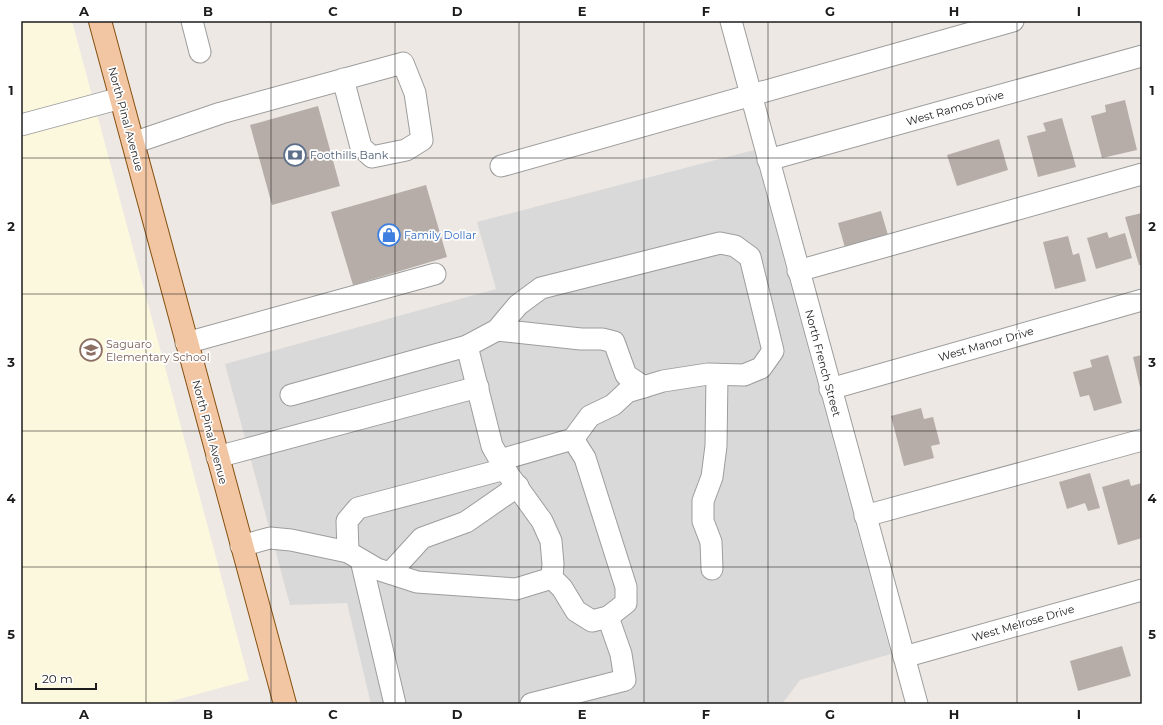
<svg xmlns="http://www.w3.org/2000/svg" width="1163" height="725" font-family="Montserrat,sans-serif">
<rect width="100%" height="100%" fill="#ede8e3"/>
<polygon fill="#dad9da" points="754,150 891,654 800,680 782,704 371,704 347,603 290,605 225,364 496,289 477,222"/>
<polygon fill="#fbf8de" points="21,21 72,21 249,680 161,704 21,704"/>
<g fill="#b6ada9">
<polygon points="1125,100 1137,150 1102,158 1091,116 1106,112 1105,105"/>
<polygon points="318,106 340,186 272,205 250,125"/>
<polygon points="1062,118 1076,167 1038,177 1027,136 1046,131 1043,123"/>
<polygon points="999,139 1008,170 957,186 947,155"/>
<polygon points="426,185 447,257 353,285 331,212"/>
<polygon points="881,211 890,242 847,255 838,223"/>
<polygon points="1142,213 1142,265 1139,265 1125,217"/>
<polygon points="1107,232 1109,238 1125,233 1132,258 1096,269 1087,238"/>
<polygon points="1068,236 1073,255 1079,253 1086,281 1055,289 1043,242"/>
<polygon points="1108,355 1122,403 1094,411 1089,395 1080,397 1073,372 1092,367 1090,360"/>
<polygon points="1142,355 1142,386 1140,387 1133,357"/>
<polygon points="921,408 924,419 933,417 940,444 931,446 934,458 904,466 891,416"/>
<polygon points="1090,473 1100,508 1088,511 1085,503 1067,509 1059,482"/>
<polygon points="1129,479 1131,486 1142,483 1142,538 1118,545 1102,487"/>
<polygon points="1122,646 1131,676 1078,691 1070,661"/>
</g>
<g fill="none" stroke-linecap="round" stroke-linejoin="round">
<g stroke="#9d9d9d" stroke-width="23">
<g id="minor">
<polyline points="192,21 200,52"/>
<polyline points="731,21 917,704"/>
<polyline points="21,125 121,98"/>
<polyline points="133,143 221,113 403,63 415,93 422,140 406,150 372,157 361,147 343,79"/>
<polyline points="768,160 1142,56"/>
<polyline points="501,166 1013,21"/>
<polyline points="798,271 1142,174"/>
<polyline points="497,330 581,339 602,339 614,342 626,375 644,387"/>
<polyline points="186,343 435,274"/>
<polyline points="467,346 492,446 508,474 542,521 551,541 553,564 552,578 562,588 576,611 592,621 608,617 621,654 625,680 531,704"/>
<polyline points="830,389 1142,300"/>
<polyline points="291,395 467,346 497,330 518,305 541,288 720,243 735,246 750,257 773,351 761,368 744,375 708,374 663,381 627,392 613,405 590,416 573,439 500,460"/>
<polyline points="573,439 585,458 626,587 626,603 608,617"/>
<polyline points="217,457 478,387"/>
<polyline points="865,516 1142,440"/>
<polyline points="241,546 270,538 291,540 348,552 377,569 417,582 516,589 552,578"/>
<polyline points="348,552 347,521 358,508 505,469"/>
<polyline points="361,560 395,704"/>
<polyline points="712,569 711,542 703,521 703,501 712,477 716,446 717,375"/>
<polyline points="390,573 422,538 466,522 518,486"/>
<polyline points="904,657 1142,590"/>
</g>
</g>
<g stroke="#86500f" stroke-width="24">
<polyline id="major" points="100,21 285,704"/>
</g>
<use href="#minor" stroke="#fff" stroke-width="21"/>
<use href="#major" stroke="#f2c6a3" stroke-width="22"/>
</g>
<path fill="none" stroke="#1c1c1c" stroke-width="1" stroke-opacity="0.55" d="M146,21V704M271,21V704M395,21V704M519,21V704M644,21V704M768,21V704M892,21V704M1017,21V704M21,158H1142M21,294H1142M21,431H1142M21,567H1142"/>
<defs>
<g id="bank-ring" transform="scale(1.15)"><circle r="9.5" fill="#fff" stroke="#5c6f8a" stroke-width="1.5"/><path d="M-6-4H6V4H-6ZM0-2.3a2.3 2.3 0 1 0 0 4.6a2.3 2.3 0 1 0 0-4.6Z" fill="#5c6f8a"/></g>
<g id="shop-ring" transform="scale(1.15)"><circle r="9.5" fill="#fff" stroke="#3f7fe0" stroke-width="1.5"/><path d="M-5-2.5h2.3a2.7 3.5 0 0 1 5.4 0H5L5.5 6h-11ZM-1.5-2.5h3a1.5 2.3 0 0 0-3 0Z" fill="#3f7fe0"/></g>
<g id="school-ring" transform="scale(1.15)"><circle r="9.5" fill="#fff" stroke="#8d6e63" stroke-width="1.5"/><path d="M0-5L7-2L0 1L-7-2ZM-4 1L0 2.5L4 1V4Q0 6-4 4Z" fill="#8d6e63"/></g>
</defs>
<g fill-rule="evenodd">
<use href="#bank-ring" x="295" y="155"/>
<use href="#shop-ring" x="389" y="235"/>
<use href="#school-ring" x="91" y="350"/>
</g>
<g text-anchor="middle" stroke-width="3.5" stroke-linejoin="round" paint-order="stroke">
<g font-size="11" fill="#1c1c1c" stroke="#fff">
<text transform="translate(955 108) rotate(-16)" y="4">West Ramos Drive</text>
<text transform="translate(126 119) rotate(75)" y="4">North Pinal Avenue</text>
<text transform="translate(986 344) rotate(-16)" y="4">West Manor Drive</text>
<text transform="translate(823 363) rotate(75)" y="4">North French Street</text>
<text transform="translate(210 432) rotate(75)" y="4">North Pinal Avenue</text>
<text transform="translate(1023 623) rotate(-16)" y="4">West Melrose Drive</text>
</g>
<g font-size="11" fill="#4e5e75" stroke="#fff" text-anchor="start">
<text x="310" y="159">Foothills Bank</text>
</g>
<g font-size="11" fill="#366cbe" stroke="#fff" text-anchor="start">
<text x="404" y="239">Family Dollar</text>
</g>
<g font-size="11" fill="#785e54" stroke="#fff" text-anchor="start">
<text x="106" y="348">Saguaro<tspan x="106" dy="13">Elementary School</tspan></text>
</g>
</g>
<rect width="1163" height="725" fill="none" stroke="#ffffff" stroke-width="44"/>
<path d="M36 683v6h60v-6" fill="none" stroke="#1c1c1c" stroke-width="2"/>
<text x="42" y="683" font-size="12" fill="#1c1c1c" stroke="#ffffff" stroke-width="3" paint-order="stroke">20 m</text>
<rect x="22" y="22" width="1119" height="681" fill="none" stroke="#1c1c1c" stroke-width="1.5"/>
<g font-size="13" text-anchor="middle" font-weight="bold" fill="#1c1c1c">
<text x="84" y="16">A</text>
<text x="208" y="16">B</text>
<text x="333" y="16">C</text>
<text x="457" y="16">D</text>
<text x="582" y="16">E</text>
<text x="706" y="16">F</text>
<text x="830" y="16">G</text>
<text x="954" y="16">H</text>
<text x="1079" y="16">I</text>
<text x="11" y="95">1</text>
<text x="1152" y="95">1</text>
<text x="11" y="231">2</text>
<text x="1152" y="231">2</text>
<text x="11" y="367">3</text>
<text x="1152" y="367">3</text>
<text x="11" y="503">4</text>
<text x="1152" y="503">4</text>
<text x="11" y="639">5</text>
<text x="1152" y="639">5</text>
<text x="84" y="719">A</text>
<text x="208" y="719">B</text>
<text x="333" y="719">C</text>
<text x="457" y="719">D</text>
<text x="582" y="719">E</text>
<text x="706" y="719">F</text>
<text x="830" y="719">G</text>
<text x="954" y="719">H</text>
<text x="1079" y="719">I</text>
</g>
</svg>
